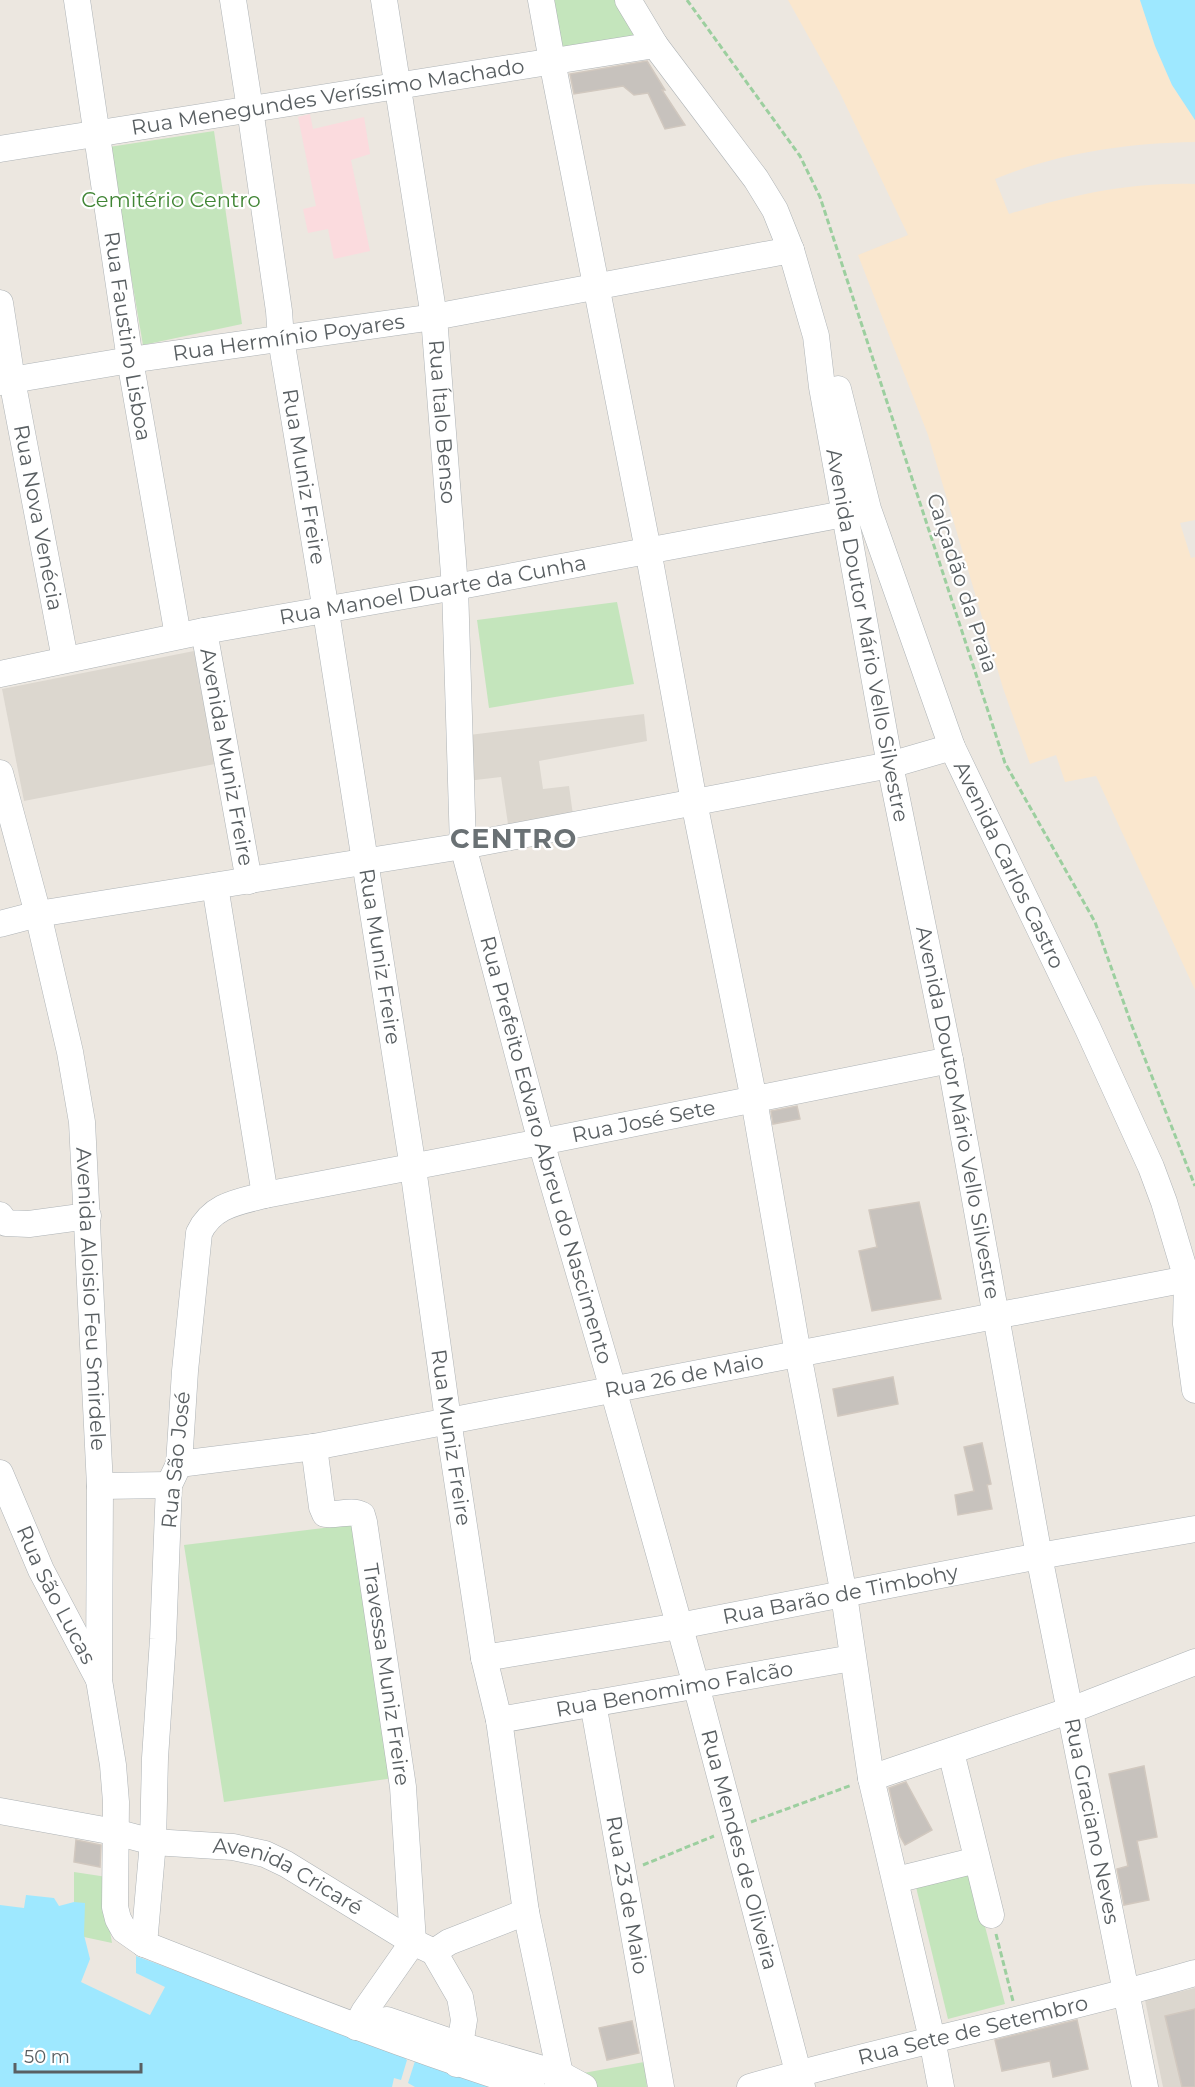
<svg xmlns="http://www.w3.org/2000/svg" width="1195" height="2087" font-family="Montserrat,sans-serif">
<rect width="100%" height="100%" fill="#ece7e0"/>
<g fill="#dcd7cf">
<polygon points="194,651 215,764 24,801 2,689"/>
<polygon points="644,714 647,741 539,761 543,789 569,786 573,815 508,824 501,777 467,781 461,736"/>
<polygon points="1195,1988 1195,2087 1163,2087 1145,2000"/>
</g>
<polygon fill="#fbdbde" points="310,114 313,129 364,117 370,154 351,160 370,251 334,259 328,229 308,233 303,209 316,206 298,117"/>
<g fill="#c4e5bc">
<polygon points="551,0 618,0 643,36 560,47"/>
<polygon points="214,131 242,324 143,345 109,147"/>
<polygon points="617,602 634,684 489,708 477,620"/>
<polygon points="356,1524 394,1778 224,1802 184,1545"/>
<polygon points="74,1872 107,1877 106,1908 112,1943 84,1937 74,1924"/>
<polygon points="971,1872 1005,2004 948,2019 916,1887"/>
<polygon points="644,2062 647,2087 594,2087 567,2076"/>
</g>
<path fill="#fae7ce" d="M788,0H1140L1155,46L1172,85L1195,120V142C1127,143 1058,153 995,179L1009,214C1072,195 1129,182 1195,184V520L1180,523L1191,558L1195,557V990L1096,776L1065,782L1056,755L1030,764L1003,688L928,435L858,255L908,235L839,91Z"/>
<g fill="#9ee8ff">
<polygon points="1140,0 1195,0 1195,120 1172,85 1155,46"/>
<polygon points="26,1895 54,1898 59,1906 74,1902 85,1903 84,1935 90,1959 81,1982 150,2015 165,1987 136,1973 136,1956 399,2053 407,2060 401,2080 394,2078 392,2087 0,2087 0,1905 24,1908"/>
<polygon points="416,2058 495,2087 415,2087 408,2083"/>
</g>
<g fill="#c7c2bd" stroke="#d1c8bf" stroke-width="1.5">
<polygon points="647,61 665,90 662,90 685,125 665,129 648,93 634,95 623,86 574,94 570,74"/>
<polygon points="797,1106 800,1119 773,1124 771,1111"/>
<polygon points="919,1202 941,1299 872,1311 859,1251 877,1247 869,1210"/>
<polygon points="893,1377 898,1404 838,1416 833,1389"/>
<polygon points="982,1443 991,1484 987,1485 992,1509 958,1515 955,1495 974,1491 964,1447"/>
<polygon points="1144,1766 1157,1837 1137,1841 1149,1900 1124,1905 1117,1869 1128,1866 1109,1774"/>
<polygon points="906,1782 932,1830 905,1845 900,1836 889,1788"/>
<polygon points="76,1840 101,1845 100,1867 74,1862"/>
<polygon points="1195,2009 1195,2087 1182,2087 1165,2016"/>
<polygon points="1077,2020 1088,2069 1053,2077 1050,2061 1002,2071 995,2040"/>
<polygon points="632,2021 639,2053 607,2060 599,2028"/>
</g>
<g fill="none" stroke-linecap="round" stroke-linejoin="round">
<g stroke="#aeb3b6" stroke-width="27">
<g id="minor">
<path id="s1" d="M77,0L130,360L178,636"/>
<path id="s2" d="M233,0L250,109L279,311L281,339L321,580L413,1168L448,1420L484,1658L499,1720L526,1912L560,2074L557,2087"/>
<path id="s3" d="M384,0L434,317L455,587L463,846L541,1142L613,1389L696,1685L802,2087"/>
<polyline points="541,0 552,61 648,550 694,802 754,1100 798,1354 844,1595 871,1778 932,2039 941,2087"/>
<path id="s4" d="M628,0L655,45L756,179L775,210L791,250L816,336L822,387L890,765L950,1060L1039,1556L1145,2087"/>
<path id="s5" d="M0,149L655,45"/>
<path id="s6" d="M0,303L12,380L65,659"/>
<path id="s7" d="M0,382L130,360L434,317L791,250"/>
<path id="s8" d="M838,389L868,509L952,747L1088,1029L1151,1167L1164,1202L1187,1279L1186,1324L1195,1390"/>
<path id="s9" d="M204,631L249,881"/>
<path id="s10" d="M0,674L204,631L455,587L860,511"/>
<path id="s11" d="M0,773L38,914L70,1052L82,1122L100,1486L99,1680L113,1765L116,1802L115,1907L118,1919L124,1930L144,1944C272,1994 400,2046 532,2087"/>
<polyline points="215,886 265,1195"/>
<polyline points="0,924 38,914 463,846 890,765 952,747"/>
<polyline points="0,1215 6,1223 29,1224 88,1216"/>
<path id="s12" d="M314,1447L322,1507L325,1514C338,1516 350,1509 362,1515L364,1522L403,1787L413,1942L364,2012L356,2027"/>
<path id="s13" d="M179,1464L314,1447L1187,1279"/>
<path id="s14" d="M0,1473L41,1570L98,1678"/>
<polyline points="100,1486 169,1485"/>
<path id="s15" d="M484,1658L679,1626L1039,1556L1195,1529"/>
<path id="s16" d="M593,1703L661,2087"/>
<path id="s17" d="M499,1720L852,1658"/>
<polyline points="951,1752 991,1915"/>
<polyline points="871,1778 1071,1710 1195,1662"/>
<path id="s18" d="M0,1811L115,1832L153,1842L233,1847L265,1854L286,1864L413,1942L434,1952L460,1997L464,2020L457,2064"/>
<polyline points="896,1880 977,1860"/>
<path id="s19" d="M144,1944L153,1842L155,1758L163,1639L169,1485L179,1464L185,1371L199,1233C212,1205 238,1202 265,1195L541,1142L950,1060"/>
<polyline points="434,1952 449,1942 526,1912"/>
<polyline points="387,2020 460,2045 560,2074 584,2087"/>
<path id="s20" d="M750,2087C897,2045 1048,2016 1195,1973"/>
</g>
</g>
<g stroke="#9ccf9f" stroke-width="3" stroke-dasharray="6 3" stroke-linecap="butt">
<polyline points="687,0 800,156 820,197 1005,763 1095,922 1132,1026 1195,1186"/>
<polyline points="751,1822 852,1785"/>
<polyline points="643,1865 714,1836"/>
<polyline points="996,1934 1013,2001"/>
</g>
<use href="#minor" stroke="#fff" stroke-width="26"/>
</g>
<g text-anchor="middle" stroke-width="4.5" stroke-linejoin="round" paint-order="stroke">
<g font-size="21" fill="#595f62" stroke="#fff">
<text dy="7" stroke="none"><textPath href="#s5" startOffset="332">Rua Menegundes Veríssimo Machado</textPath></text>
<text dy="7" stroke="none"><textPath href="#s1" startOffset="340">Rua Faustino Lisboa</textPath></text>
<text dy="7" stroke="none"><textPath href="#s7" startOffset="292">Rua Hermínio Poyares</textPath></text>
<text dy="7" stroke="none"><textPath href="#s3" startOffset="426">Rua Ítalo Benso</textPath></text>
<text dy="7" stroke="none"><textPath href="#s2" startOffset="482">Rua Muniz Freire</textPath></text>
<text dy="7" stroke="none"><textPath href="#s6" startOffset="218">Rua Nova Venécia</textPath></text>
<text transform="translate(962 583) rotate(72)" y="7">Calçadão da Praia</text>
<text dy="7" stroke="none"><textPath href="#s10" startOffset="441">Rua Manoel Duarte da Cunha</textPath></text>
<text dy="7" stroke="none"><textPath href="#s4" startOffset="693">Avenida Doutor Mário Vello Silvestre</textPath></text>
<text dy="7" stroke="none"><textPath href="#s9" startOffset="128">Avenida Muniz Freire</textPath></text>
<text dy="7" stroke="none"><textPath href="#s8" startOffset="507">Avenida Carlos Castro</textPath></text>
<text dy="7" stroke="none"><textPath href="#s2" startOffset="968">Rua Muniz Freire</textPath></text>
<text dy="7" stroke="none"><textPath href="#s4" startOffset="1179">Avenida Doutor Mário Vello Silvestre</textPath></text>
<text dy="7" stroke="none"><textPath href="#s19" startOffset="1180">Rua José Sete</textPath></text>
<text dy="7" stroke="none"><textPath href="#s3" startOffset="1166">Rua Prefeito Edvaro Abreu do Nascimento</textPath></text>
<text dy="7" stroke="none"><textPath href="#s11" startOffset="536">Avenida Aloisio Feu Smirdele</textPath></text>
<text dy="7" stroke="none"><textPath href="#s13" startOffset="513">Rua 26 de Maio</textPath></text>
<text dy="7" stroke="none"><textPath href="#s2" startOffset="1454">Rua Muniz Freire</textPath></text>
<text transform="translate(176 1460) rotate(-84)" y="7">Rua São José</text>
<text dy="7" stroke="none"><textPath href="#s14" startOffset="134">Rua São Lucas</textPath></text>
<text dy="7" stroke="none"><textPath href="#s15" startOffset="362">Rua Barão de Timbohy</textPath></text>
<text dy="7" stroke="none"><textPath href="#s12" startOffset="267">Travessa Muniz Freire</textPath></text>
<text dy="7" stroke="none"><textPath href="#s17" startOffset="178">Rua Benomimo Falcão</textPath></text>
<text dy="7" stroke="none"><textPath href="#s4" startOffset="1900">Rua Graciano Neves</textPath></text>
<text dy="7" stroke="none"><textPath href="#s3" startOffset="1892">Rua Mendes de Oliveira</textPath></text>
<text dy="7" stroke="none"><textPath href="#s18" startOffset="298">Avenida Cricaré</textPath></text>
<text dy="7" stroke="none"><textPath href="#s16" startOffset="195">Rua 23 de Maio</textPath></text>
<text dy="7" stroke="none"><textPath href="#s20" startOffset="230">Rua Sete de Setembro</textPath></text>
</g>
<g font-size="21" fill="#418535" stroke="#fff">
<text x="171" y="207">Cemitério Centro</text>
</g>
<g font-size="27" font-weight="bold" letter-spacing="1.5" fill="#6a7174" stroke="#fff">
<text x="514" y="848">CENTRO</text>
</g>
</g>
<path d="M15 2063v9h126v-9" fill="none" stroke="#595f62" stroke-width="3"/>
<text x="24" y="2063" font-size="18" fill="#595f62" stroke="#ffffff" stroke-width="4.5" paint-order="stroke">50 m</text>
</svg>
